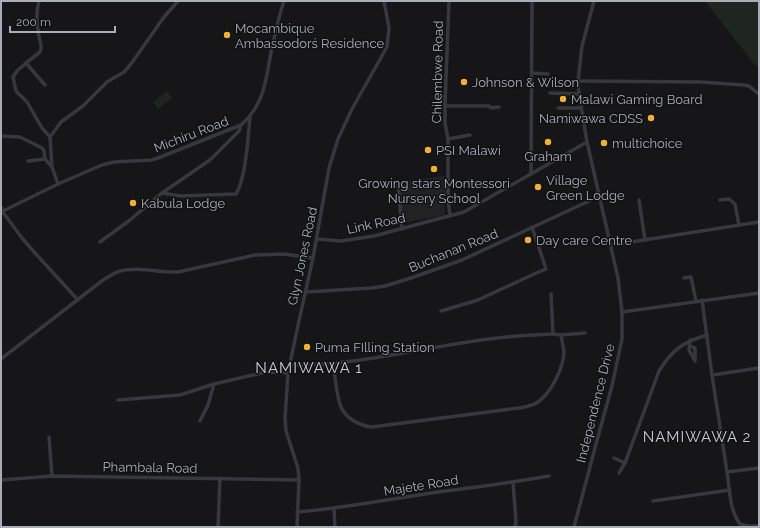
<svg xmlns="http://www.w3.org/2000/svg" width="760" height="528" font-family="Raleway,sans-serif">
<rect width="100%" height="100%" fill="#161618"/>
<polygon fill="#222225" points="444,176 448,200 444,202 445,215 404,223 401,202 400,182"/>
<g fill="#1e261f">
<polygon points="705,1 759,1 759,67 755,65"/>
<polygon points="167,91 172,98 158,109 153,102"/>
</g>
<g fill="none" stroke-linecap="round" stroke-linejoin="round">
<g stroke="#37383d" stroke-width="3.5">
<path d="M39,1C36,11 37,26 39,37C40,42 43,47 40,52L26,63L17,71L13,77L16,91L27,102L42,128L50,137L52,167"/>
<polyline points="449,1 445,104 445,123 448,139 448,200 450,215"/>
<polyline points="26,63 45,85"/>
<polyline points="532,73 548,74"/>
<polyline points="578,81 700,82 744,85 749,86 759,94"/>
<polyline points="550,93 579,94"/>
<polyline points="445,106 489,106 491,108 499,107"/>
<polyline points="558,108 581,108"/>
<polyline points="564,122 584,121"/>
<polyline points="1,136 20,137 42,148 44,151 45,159 52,167 58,184"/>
<polyline points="50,137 61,122 83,106 107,82 124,72 131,64 164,17 178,1"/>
<polyline points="448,139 470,135"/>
<polyline points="28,161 45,159"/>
<polyline points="531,173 532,1"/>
<polyline points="398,182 402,229"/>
<path d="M162,193L180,196L236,194C246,178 248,137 250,117"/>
<polyline points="639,200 645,240"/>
<polyline points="720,200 729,199 735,204 739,225"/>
<polyline points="1,207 2,211 22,238 35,253 78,300"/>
<path d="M1,212L58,184L102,165L114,162L151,160L158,158L241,125C264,105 266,81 271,52C275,35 278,18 284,1"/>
<polyline points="317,239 341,241 374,236 464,212 587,142"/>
<polyline points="100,242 130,220 162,193 210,160 239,131 241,125"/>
<polyline points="612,245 759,222"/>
<polyline points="684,278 691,277 696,301"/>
<polyline points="305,292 372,288 385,286 408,279 462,260 600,196"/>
<polyline points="551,294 553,334"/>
<polyline points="702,300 712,375 759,368"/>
<polyline points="441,311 478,300 534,274 546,269 532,227"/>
<polyline points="622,312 759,293"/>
<polyline points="561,335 585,333"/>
<polyline points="690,340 689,350 695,361 695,348 690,346"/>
<path d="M1,359L103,280C108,277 114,273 120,271C139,266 159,273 178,272L255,255L284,254L313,258"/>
<path d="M290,365C357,366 423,347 489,339C510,336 532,335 553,334L561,335C562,340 563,346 564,351C564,367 551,393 538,402C531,407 520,408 511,409L372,427C361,426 346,419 341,407C337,399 335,375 333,364"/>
<polyline points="712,375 727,472 759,468"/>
<polyline points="118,400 180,395 214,384 266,372 288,373"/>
<polyline points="200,421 208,405 214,384"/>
<polyline points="49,437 52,476"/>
<polyline points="614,458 625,463 619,473"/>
<path d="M625,463L659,371C672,350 683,342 707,335"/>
<path d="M727,472C730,490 729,509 740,524L748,526H759"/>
<polyline points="1,480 52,476 299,480"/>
<polyline points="513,482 516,522 515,527"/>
<polyline points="653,501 730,490"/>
<polyline points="334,509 335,527"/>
<path d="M297,512C336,509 374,502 412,496C458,489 503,484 549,476"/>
<polyline points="218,527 220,478"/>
<polyline points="297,527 299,480 298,468 286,431 285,418 288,373 297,330 313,258 329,168 338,139 352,109 387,47 389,28 384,1"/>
<polyline points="574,527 599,433 612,386 622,339 622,312 618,278 587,142 579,94 578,81 582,46 594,1"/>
</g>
</g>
<g fill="#f2b134" stroke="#111113" stroke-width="1.5">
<circle cx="227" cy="35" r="4"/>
<circle cx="464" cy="82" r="4"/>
<circle cx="563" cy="99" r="4"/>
<circle cx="651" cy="118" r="4"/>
<circle cx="548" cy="142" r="4"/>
<circle cx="604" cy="143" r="4"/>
<circle cx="428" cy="150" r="4"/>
<circle cx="434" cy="169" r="4"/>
<circle cx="538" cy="187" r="4"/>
<circle cx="133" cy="203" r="4"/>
<circle cx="528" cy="240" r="4"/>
<circle cx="307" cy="347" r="4"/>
</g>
<g text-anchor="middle" stroke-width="3" stroke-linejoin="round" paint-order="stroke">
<g font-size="13" fill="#a8adb8" stroke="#111113" text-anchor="start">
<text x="235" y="33">Mocambique<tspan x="235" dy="15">Ambassodorś Residence</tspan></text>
<text x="472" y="87">Johnson &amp; Wilson</text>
<text x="571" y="104">Malawi Gaming Board</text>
<text x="643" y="123" text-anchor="end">Namiwawa CDSS</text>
<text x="612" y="148">multichoice</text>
<text x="436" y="155">PSI Malawi</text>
<text x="548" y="161" text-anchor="middle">Graham</text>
<text x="546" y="185">Village<tspan x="546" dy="15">Green Lodge</tspan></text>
<text x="434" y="188" text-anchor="middle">Growing stars Montessori<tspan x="434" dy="15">Nursery School</tspan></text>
<text x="141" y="208">Kabula Lodge</text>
<text x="536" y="245">Day care Centre</text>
<text x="315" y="352">Puma FIlling Station</text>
</g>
<g font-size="13" fill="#a8adb8" stroke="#111113">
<text transform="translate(437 72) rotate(-89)" y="5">Chilembwe Road</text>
<text transform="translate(191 134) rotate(-21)" y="5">Michiru Road</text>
<text transform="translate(376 223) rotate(-12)" y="5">Link Road</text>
<text transform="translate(453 250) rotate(-22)" y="5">Buchanan Road</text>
<text transform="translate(302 256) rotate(-78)" y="5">Glyn Jones Road</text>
<text transform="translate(595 403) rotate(-76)" y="5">Independence Drive</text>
<text transform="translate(150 467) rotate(1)" y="5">Phambala Road</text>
<text transform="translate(421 485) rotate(-9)" y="5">Majete Road</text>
</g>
<g font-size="15" letter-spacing="1" fill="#c9ccd4" stroke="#111113">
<text x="309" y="373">NAMIWAWA 1</text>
<text x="697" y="442">NAMIWAWA 2</text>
</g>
</g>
<rect width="760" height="528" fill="none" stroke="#a8adb8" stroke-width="4"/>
<path d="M10 26v6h105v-6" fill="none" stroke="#a8adb8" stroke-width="2"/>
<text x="16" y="26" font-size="12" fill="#a8adb8" stroke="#111113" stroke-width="3" paint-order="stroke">200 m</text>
</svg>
